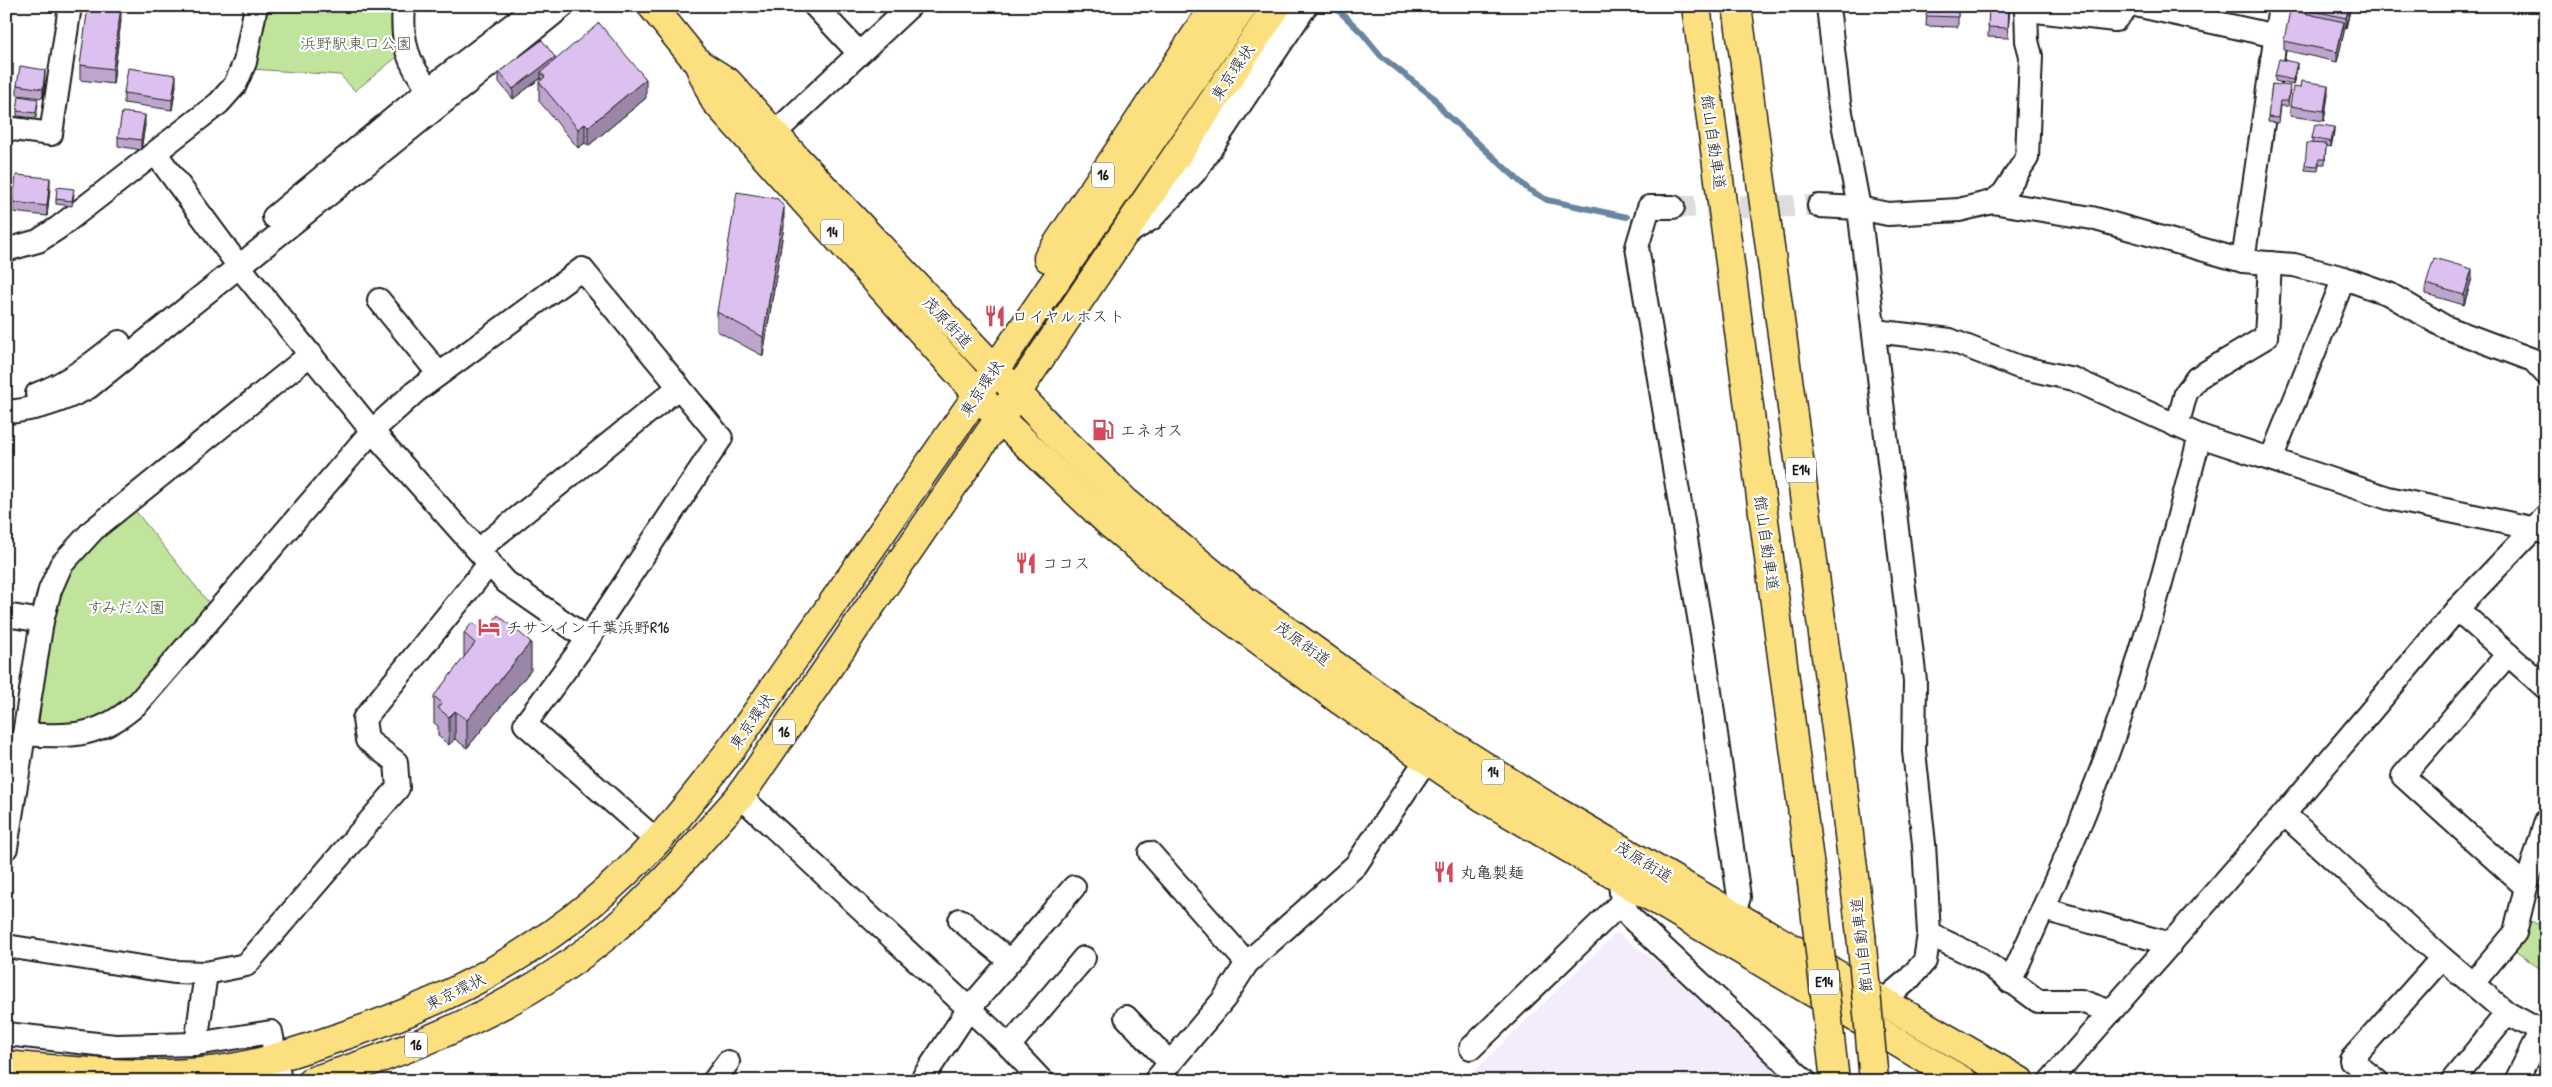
<svg xmlns="http://www.w3.org/2000/svg" width="2552" height="1087" font-family="'Patrick Hand','Klee One',sans-serif">
<rect width="100%" height="100%" fill="#fff"/>
<filter id="ink" filterUnits="userSpaceOnUse"><feTurbulence type="fractalNoise" baseFrequency=".02" numOctaves="2"/><feDisplacementMap in="SourceGraphic" scale="10" xChannelSelector="R" yChannelSelector="G"/><feConvolveMatrix kernelMatrix="1 2 1 2 8 2 1 2 1" color-interpolation-filters="sRGB"/></filter>
<g filter="url(#ink)">
<polygon fill="#f4ecfa" points="1617,932 1662,966 1777,1073 1778,1081 1464,1081"/>
<g fill="#c1e49d" stroke="#6e805c">
<polygon points="263,6 396,6 398,56 355,91 340,75 251,69"/>
<path d="M134,509L212,607L139,692L105,719L51,727L39,722C45,675 47,607 73,568C88,544 112,527 134,509Z"/>
<polygon points="2527,920 2546,927 2546,973 2515,951 2523,936"/>
</g>
<g fill="none" stroke-linecap="round" stroke-linejoin="round">
<polyline stroke="#6985a0" stroke-width="6" points="1334,6 1362,33 1381,56 1433,97 1445,113 1528,189 1547,200 1627,217"/>
<polyline stroke="#ddd" stroke-width="22" stroke-dasharray="22 11" stroke-linecap="butt" points="1673,207 1819,206"/>
<g stroke="#1c1c1c" stroke-width="26">
<g id="minor">
<path d="M404,6C401,41 407,63 429,89"/>
<polyline points="815,6 859,53"/>
<polyline points="1828,6 1839,102 1859,208 1915,681 1914,751 1924,844 1929,934 1925,961 1909,979 1882,1002"/>
<polyline points="2140,6 2276,36"/>
<polyline points="2026,10 2115,20 2128,6"/>
<polyline points="6,128 51,134 70,6"/>
<polyline points="762,145 910,6"/>
<polyline points="156,154 238,265 372,431 506,582 588,639"/>
<polyline points="1992,202 2003,194 2027,158 2031,56 2027,41 2026,6"/>
<polyline points="1819,206 1859,208 1888,214 1959,210 1992,202 2092,218 2243,261 2294,265 2344,278 2389,294 2445,327 2533,360 2546,374"/>
<polyline points="1673,207 1649,207 1637,247 1702,635 1739,897 1733,916"/>
<polyline points="274,217 429,89 537,6"/>
<polyline points="1125,235 1151,219 1195,172 1306,6"/>
<polyline points="6,250 38,241 58,228 219,103 235,85 245,62 256,6"/>
<polyline points="2243,261 2280,6"/>
<polyline points="379,300 439,374"/>
<polyline points="1875,331 1950,340 2019,367 2073,379 2200,436 2388,498 2536,529 2545,533"/>
<path d="M37,394C68,383 93,363 119,342"/>
<path d="M6,412C36,410 63,401 89,387L563,6"/>
<polyline points="2177,426 2186,393 2197,378 2266,337 2270,263"/>
<polyline points="2271,459 2344,278"/>
<polyline points="478,550 679,387"/>
<polyline points="2457,609 2546,688"/>
<polyline points="6,615 42,621"/>
<polyline points="2508,654 2403,776 2526,887"/>
<path d="M24,734C72,738 103,736 139,702L372,431L415,392L582,269L721,438L588,639L525,724L657,841"/>
<polyline points="740,796 1009,1046 1042,1081"/>
<polyline points="2284,814 2442,958 2507,1013 2546,1034"/>
<polyline points="6,848 42,621 50,590 61,565 93,530 311,354"/>
<polyline points="1150,853 1247,963 1224,999 1155,1081"/>
<polyline points="1618,865 1622,902 1630,917 1805,1081"/>
<polyline points="2043,909 2171,944"/>
<polyline points="960,920 1010,961"/>
<polyline points="1929,934 1981,959 2038,1001 2081,1001 2111,1012"/>
<polyline points="6,946 174,972 206,973 246,965 398,788 396,762 367,740 364,719 490,563"/>
<polyline points="1247,963 1356,865 1426,760"/>
<path d="M2010,982C2044,907 2081,827 2109,749C2146,647 2172,541 2200,436"/>
<polyline points="2473,983 2515,933 2526,887 2546,821"/>
<polyline points="1126,1017 1170,1063"/>
<polyline points="6,1034 115,1046 196,1044 271,1032 280,1081"/>
<polyline points="196,1044 206,973"/>
<polyline points="1009,1046 1084,958"/>
<polyline points="1471,1048 1622,902"/>
<polyline points="714,1081 728,1062"/>
<polyline points="921,1081 968,1010 1074,887"/>
<polyline points="2050,1081 2284,814 2457,609 2546,516"/>
<polyline points="2377,1081 2351,1060 2442,958"/>
<polyline points="2452,1081 2507,1013"/>
<polyline points="2516,1081 2541,1031"/>
</g>
</g>
<g stroke="#1c1c1c" stroke-width="31">
<g id="major">
<polyline points="652,6 698,63 715,101 999,418 1110,524 1182,583 1341,701 1482,797 1963,1081"/>
<polyline points="698,63 728,82 796,158 1054,432 1126,502 1243,599 1401,713 1547,806 2020,1081"/>
</g>
</g>
<g stroke="#1c1c1c" stroke-width="31">
<g id="highway">
<polyline points="1696,6 1812,883"/>
<polyline points="1737,6 1839,751 1861,935"/>
<polyline points="1048,258 1215,6"/>
<path d="M6,1065C72,1071 151,1079 217,1070C260,1065 301,1050 343,1036C465,996 570,936 658,840C685,810 710,777 734,745L994,371L1243,6"/>
<path d="M312,1081C419,1048 525,1005 612,931C659,890 699,842 740,796L1016,394L1277,6"/>
</g>
</g>
<use href="#minor" stroke="#fff" stroke-width="22"/>
<use href="#major" stroke="#fce080" stroke-width="28"/>
<use href="#highway" stroke="#fce080" stroke-width="28"/>
<g stroke="#1c1c1c" stroke-width="31" stroke-linecap="butt">
<g id="highway-bridge">
<polyline points="1812,883 1835,1081"/>
<polyline points="1861,935 1874,1081"/>
</g>
</g>
<use href="#highway-bridge" stroke="#fce080" stroke-width="28"/>
</g>
<g fill="#bda5ce" stroke="#1c1c1c">
<polygon points="1927,6 1958,6 1958,27 1926,26"/>
<polygon points="1989,6 2010,6 2008,38 1988,37"/>
<polygon points="2351,6 2346,28 2344,28 2344,32 2337,62 2284,50 2284,41 2305,14 2305,9"/>
<polygon points="121,20 113,84 80,80 80,65"/>
<polygon points="555,61 646,98 588,146 585,143 578,148 539,101 539,82 541,80 541,78 513,99 499,82 499,72"/>
<polygon points="6,63 13,74 9,97 6,97"/>
<polygon points="2297,68 2293,85 2275,81 2275,76"/>
<polygon points="45,80 43,98 17,95 17,85"/>
<polygon points="2272,84 2290,91 2288,106 2280,106 2278,123 2268,122"/>
<polygon points="176,85 172,110 124,103 124,93"/>
<polygon points="2328,95 2324,121 2290,116 2290,106"/>
<polygon points="38,104 36,118 17,116 17,111"/>
<polygon points="145,125 141,150 118,146 118,137"/>
<polygon points="2334,132 2331,147 2326,146 2325,164 2319,164 2318,171 2305,170 2305,165 2312,143 2312,138"/>
<polygon points="50,188 47,216 13,212 13,202"/>
<polygon points="74,194 72,206 56,204 56,199"/>
<polygon points="784,226 763,356 717,331 717,312"/>
<polygon points="2472,278 2464,305 2426,294 2426,284"/>
<polygon points="464,633 531,670 467,748 455,739 449,745 438,736 438,726 434,723 434,696 464,658"/>
</g>
<g fill="#9a86a7" stroke="#1c1c1c">
<polygon points="121,6 121,20 113,84 113,69"/>
<polygon points="2349,6 2351,6 2346,28 2346,18"/>
<polygon points="2344,22 2344,32 2337,62 2337,52"/>
<polygon points="555,57 555,67 541,72 541,78 513,99 513,89"/>
<polygon points="2297,63 2297,68 2293,85 2293,80"/>
<polygon points="13,64 13,74 9,97 9,88"/>
<polygon points="45,70 45,80 43,98 43,89"/>
<polygon points="176,75 176,85 172,110 172,100"/>
<polygon points="646,79 646,98 588,146 588,127"/>
<polygon points="2328,85 2328,95 2324,121 2324,111"/>
<polygon points="145,115 145,125 141,150 141,140"/>
<polygon points="585,124 585,143 578,148 578,129"/>
<polygon points="2334,127 2334,132 2331,147 2331,142"/>
<polygon points="50,178 50,188 47,216 47,206"/>
<polygon points="784,207 784,226 763,356 763,337"/>
<polygon points="2472,269 2472,278 2464,305 2464,295"/>
<polygon points="531,642 531,670 467,748 467,720"/>
<polygon points="455,711 455,739 449,745 449,717"/>
</g>
<g fill="#dcc0ef" stroke="#1c1c1c">
<polygon points="88,6 121,6 113,69 80,65"/>
<polygon points="1927,6 1958,6 1958,17 1926,16"/>
<polygon points="1989,6 2009,6 2008,28 1988,27"/>
<polygon points="2306,6 2349,6 2346,18 2305,9"/>
<polygon points="2290,10 2344,22 2337,52 2284,41"/>
<polygon points="599,23 646,79 588,127 585,124 578,129 539,82 545,77 541,72"/>
<polygon points="542,40 555,57 513,89 499,72"/>
<polygon points="2279,59 2297,63 2293,80 2275,76"/>
<polygon points="6,63 13,64 9,88 6,87"/>
<polygon points="20,66 45,70 43,89 17,85"/>
<polygon points="128,68 176,75 172,100 124,93"/>
<polygon points="2301,81 2328,85 2324,111 2290,106 2293,87 2300,88"/>
<polygon points="2272,84 2290,86 2288,101 2280,101 2278,118 2268,117"/>
<polygon points="19,96 38,99 36,113 17,111"/>
<polygon points="122,112 145,115 141,140 118,137"/>
<polygon points="2315,124 2334,127 2331,142 2312,138"/>
<polygon points="2307,143 2326,144 2325,159 2319,159 2318,166 2305,165"/>
<polygon points="16,175 50,178 47,206 13,202"/>
<polygon points="57,187 74,189 72,201 56,199"/>
<polygon points="737,192 778,199 784,207 763,337 717,312"/>
<polygon points="2434,258 2472,269 2464,295 2426,284"/>
<polygon points="498,615 531,642 467,720 455,711 449,717 438,708 442,703 434,696 475,643 464,633 472,623 485,632"/>
</g>
</g>
<defs>
<g id="restaurant-bare" transform="scale(1.725)"><path d="M-5-6h1v4h1v-4h1v4h1v-4h1v5L-1.5 .5V6h-2V.5L-5-1ZM5-6V6H3V1.5H1.5Q1.5-4 5-6Z" fill="#d1495b" stroke="#fff" stroke-width="2.5" paint-order="stroke"/></g>
<g id="fuel-bare" transform="scale(1.725)"><path d="M-5.5-6h7V0h2V4h1.3V-2.5L3-4.5l.8-.8L6-3V5H2.5V1h-1V6h-7ZM-4.2-4.7v3.2H.2V-4.7Z" fill="#d1495b" stroke="#fff" stroke-width="2.5" paint-order="stroke"/></g>
<g id="hotel-bare" transform="scale(1.725)"><path d="M-6-4.5h1.5V1H6V5H4.5V3h-9V5H-6ZM-4 0a1.8 1.8 0 1 1 3.6 0ZM.5 0V-2.5h3Q6-2.5 6 0Z" fill="#d1495b" stroke="#fff" stroke-width="2.5" paint-order="stroke"/></g>
</defs>
<g fill-rule="evenodd">
<use href="#restaurant-bare" x="995" y="316"/>
<use href="#fuel-bare" x="1103" y="430"/>
<use href="#restaurant-bare" x="1026" y="563"/>
<use href="#hotel-bare" x="489" y="627"/>
<use href="#restaurant-bare" x="1444" y="872"/>
</g>
<g text-anchor="middle" stroke-width="4.5" stroke-linejoin="round" paint-order="stroke">
<g fill="#fff" stroke="#606060" stroke-width="1">
<rect x="1092" y="162.5" width="22" height="25" rx="4"/>
<rect x="821" y="219.5" width="22" height="25" rx="4"/>
<rect x="1786" y="457.5" width="30" height="25" rx="4"/>
<rect x="773" y="719.5" width="22" height="25" rx="4"/>
<rect x="1482" y="759.5" width="22" height="25" rx="4"/>
<rect x="1809" y="969.5" width="30" height="25" rx="4"/>
<rect x="405" y="1032.5" width="22" height="25" rx="4"/>
</g>
<g font-size="15" font-weight="bold" fill="#1c1c1c">
<text x="1103" y="180">16</text>
<text x="832" y="237">14</text>
<text x="1801" y="475">E14</text>
<text x="784" y="737">16</text>
<text x="1493" y="777">14</text>
<text x="1824" y="987">E14</text>
<text x="416" y="1050">16</text>
</g>
<g font-size="16" fill="#4e5843" stroke="#fff">
<text x="356" y="49">浜野駅東口公園</text>
<text x="126" y="613">すみだ公園</text>
</g>
<g font-size="16" fill="#1c1c1c" stroke="#fff">
<text transform="translate(1232 72) rotate(-56)" y="6">東京環状</text>
<text transform="translate(1714 142) rotate(82)" y="6">館山自動車道</text>
<text transform="translate(948 322) rotate(47)" y="6">茂原街道</text>
<text transform="translate(981 388) rotate(-56)" y="6">東京環状</text>
<text transform="translate(1767 543) rotate(82)" y="6">館山自動車道</text>
<text transform="translate(1303 643) rotate(36)" y="6">茂原街道</text>
<text transform="translate(751 721) rotate(-55)" y="6">東京環状</text>
<text transform="translate(1644 861) rotate(31)" y="6">茂原街道</text>
<text transform="translate(1861 945) rotate(-96)" y="6">館山自動車道</text>
<text transform="translate(455 991) rotate(-26)" y="6">東京環状</text>
</g>
<g font-size="16" fill="#1c1c1c" stroke="#fff" text-anchor="start">
<text x="1012" y="322">ロイヤルホスト</text>
<text x="1120" y="436">エネオス</text>
<text x="1042" y="569">ココス</text>
<text x="506" y="633">チサンイン千葉浜野R16</text>
<text x="1460" y="878">丸亀製麺</text>
</g>
</g>
<rect width="2552" height="1087" fill="none" stroke="#fff" stroke-width="25"/>
<rect x="12" y="12" width="2527" height="1062" fill="none" stroke="#1c1c1c" stroke-width="2" filter="url(#ink)"/>
</svg>
